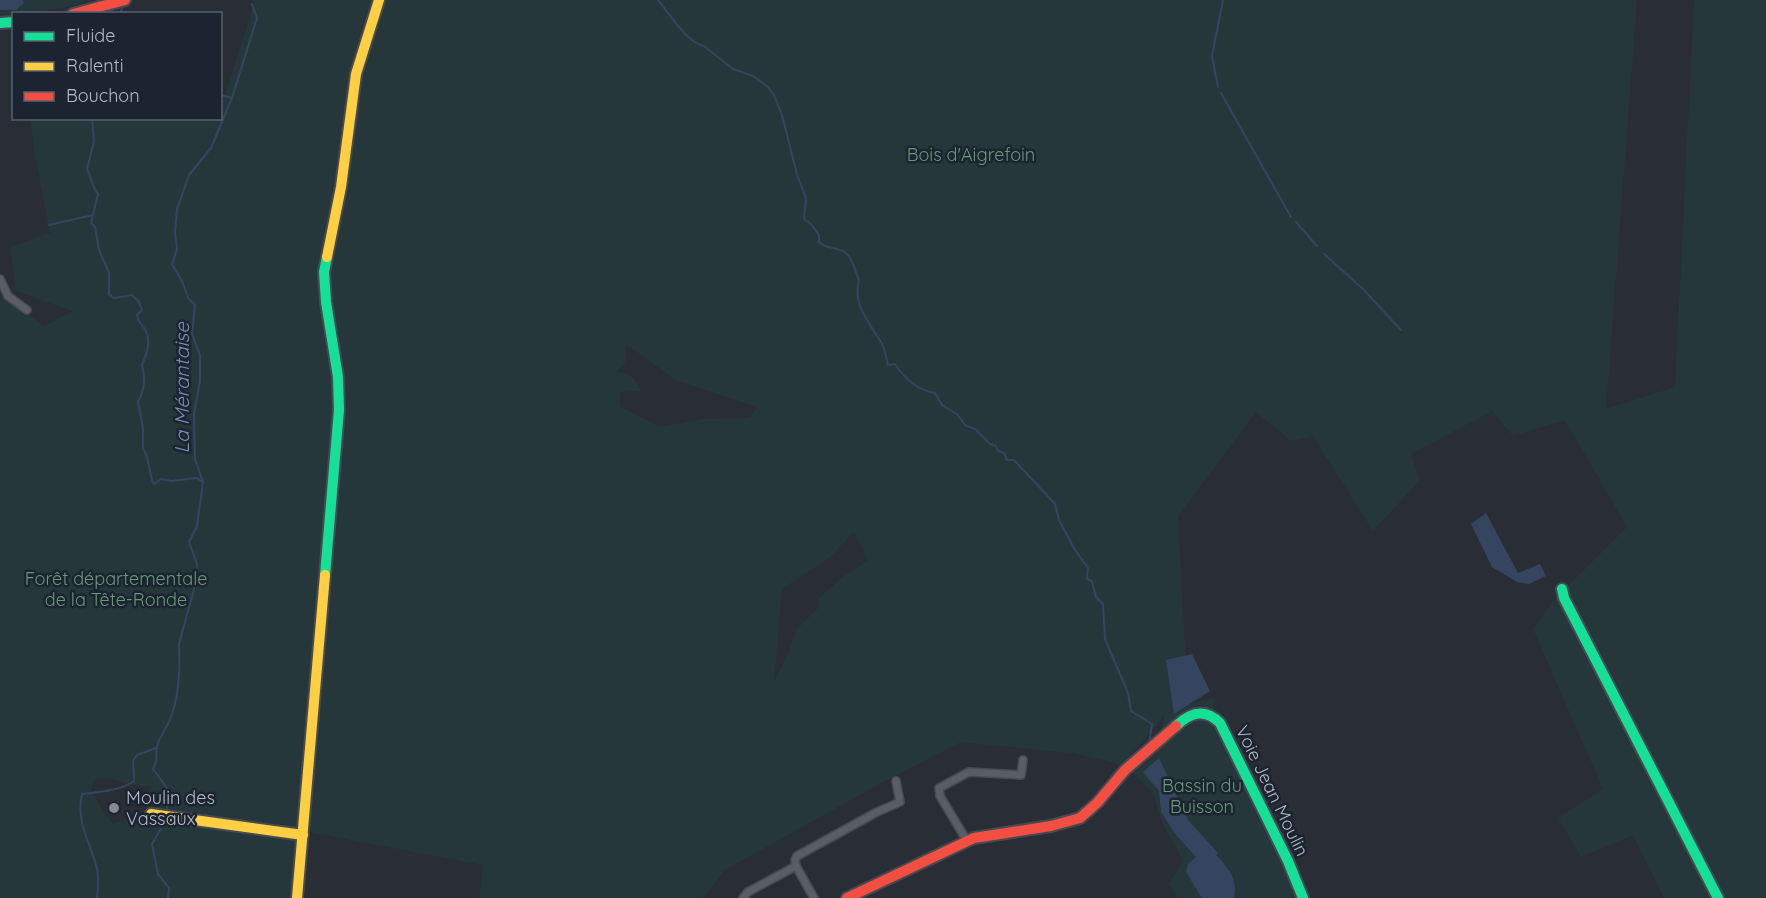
<svg xmlns="http://www.w3.org/2000/svg" width="1766" height="898" font-family="Quicksand,sans-serif">
<rect width="100%" height="100%" fill="#292d36"/>
<g fill="#26373c" fill-rule="evenodd">
<polygon points="0,0 93,0 63,8 14,14 13,15 0,17"/>
<path d="M255,0H1637L1606,409L1675,387L1694,0H1766V898H1664L1633,835L1581,857L1558,818L1603,789L1533,629L1554,600L1627,527L1565,420L1513,436L1492,411L1411,454L1420,480L1373,531L1313,436L1291,441L1256,412L1178,516L1188,704L1214,698L1213,711L1194,709L1162,730L1164,716L1123,764L1072,753L961,742L883,782L725,870L703,898H479L483,865L309,832L303,898H0V299L6,297L44,326L73,311L16,291L10,247L50,233L34,150L30,119L220,118L221,98H224ZM626,344L676,380L757,407L750,418L702,419L659,427L620,406V392L641,391L634,378L617,371L625,363ZM854,532L868,560L843,577L819,598L818,608L796,630L788,654L774,682L782,589L829,558ZM107,778L138,786H150L154,802L152,809L113,824L104,813L91,790L93,780Z"/>
<polygon points="1196,716 1200,716 1215,722 1287,866 1297,898 1178,898 1169,884 1183,861 1162,822 1153,794 1133,773"/>
</g>
<g fill="#36455f">
<polygon points="0,0 22,0 24,3 16,10 0,10"/>
<polygon points="1486,513 1518,573 1540,564 1546,576 1529,584 1517,582 1492,567 1471,524"/>
<polygon points="1192,654 1210,691 1174,714 1166,660"/>
<path d="M1159,758L1188,820L1218,853L1216,855C1229,869 1238,879 1234,898H1202L1186,872L1188,864L1196,857L1177,836L1161,812L1159,791L1143,772Z"/>
</g>
<g fill="none" stroke-linecap="round" stroke-linejoin="round">
<g stroke="#36455f" stroke-width="2">
<path d="M658,0C669,13 687,43 704,46L733,69L753,76L768,87L774,95L782,115L797,175L806,198L804,219L811,224L819,235V242C827,250 837,246 846,253C853,258 855,272 859,280C852,303 869,323 881,342C885,348 886,357 888,365L895,364C904,378 918,390 935,393L942,405L957,414L965,425L975,429L990,444L996,446L998,451L1004,453L1007,460H1014L1055,504L1059,520L1075,550L1088,568L1087,579L1092,581L1096,597L1103,604L1105,639L1128,693L1131,711L1152,724L1149,744"/>
<polyline points="120,14 123,5"/>
<polyline points="1218,87 1212,56 1223,0"/>
<polyline points="1221,93 1291,217"/>
<polyline points="220,95 232,98"/>
<path d="M92,118L94,141L87,169C91,176 92,188 98,194L91,223L95,227L99,250L109,273V294L114,298L132,295L139,302L142,310L137,315C138,322 140,322 144,328C152,340 147,353 142,365C146,378 144,391 138,402L143,428V448L147,457L152,480L154,484L161,479L172,481L196,478L203,482"/>
<polyline points="1296,222 1317,246"/>
<polyline points="49,225 93,215"/>
<polyline points="1324,254 1363,289 1401,330"/>
<path d="M167,812V788L153,769C159,758 155,756 157,747C159,736 168,727 171,717C179,696 180,666 179,644L196,582L197,564L189,542L197,526L203,482L195,459L194,414L200,381V355L192,334L195,305L188,298L182,281L172,264L177,249L175,232L177,209L189,175L211,148L232,98L257,18L252,4"/>
<polyline points="166,820 152,844 158,874 169,888 168,898"/>
<path d="M97,898C98,889 99,878 97,869C91,843 75,822 82,794C99,792 120,791 134,781L133,761L137,755L156,748"/>
</g>
<g stroke="#474a50" stroke-width="10">
<g id="street">
<polyline points="0,279 8,296 27,310"/>
<polyline points="967,841 940,796 939,788 969,772 1021,775 1023,760"/>
<polyline points="796,866 795,860 797,856 877,812 900,802 896,781"/>
<polyline points="796,866 814,898"/>
<polyline points="743,898 748,892 796,866"/>
</g>
</g>
<g stroke="#474a50" stroke-width="14">
<g id="fast">
<polyline points="0,23 14,22"/>
<polyline points="325,575 339,410 338,377 326,302 324,272 327,257"/>
<polyline points="1562,589 1564,598 1718,898"/>
<path d="M1176,726C1191,712 1205,708 1220,723L1288,861L1303,898"/>
</g>
</g>
<g stroke="#474a50" stroke-width="14">
<g id="slow">
<polyline points="327,257 341,187 356,74 379,0"/>
<polyline points="151,814 303,835"/>
<polyline points="297,898 325,575"/>
</g>
</g>
<g stroke="#474a50" stroke-width="14">
<g id="jam">
<polyline points="73,14 125,0"/>
<polyline points="847,898 974,838 1051,826 1080,818 1097,803 1125,770 1176,726"/>
</g>
</g>
<use href="#street" stroke="#595d64" stroke-width="7"/>
<use href="#fast" stroke="#16e098" stroke-width="10"/>
<use href="#slow" stroke="#ffcf43" stroke-width="10"/>
<use href="#jam" stroke="#f24e42" stroke-width="10"/>
</g>
<circle fill="#838995" stroke="#1c2431" stroke-width="2" cx="114" cy="808" r="6"/>
<g text-anchor="middle" stroke-width="5" stroke-linejoin="round" paint-order="stroke">
<g font-size="18" fill="#6a9977" stroke="#1c2431">
<text x="971" y="161">Bois d'Aigrefoin</text>
<text x="116" y="585">Forêt départementale<tspan x="116" dy="21">de la Tête-Ronde</tspan></text>
<text x="1202" y="792">Bassin du<tspan x="1202" dy="21">Buisson</tspan></text>
</g>
<g font-size="18" fill="#b3bac8" stroke="#1c2431">
<text transform="translate(1272 791) rotate(64)" y="6">Voie Jean Moulin</text>
</g>
<g font-size="18" fill="#b3bac8" stroke="#1c2431" text-anchor="start">
<text x="126" y="804">Moulin des<tspan x="126" dy="21">Vassaux</tspan></text>
</g>
<g font-size="20" font-style="italic" fill="#7b8eaf" stroke="#1c2431">
<text transform="translate(182 388) rotate(-90)" y="7">La Mérantaise</text>
</g>
</g>
<rect x="12" y="12" width="210" height="108" fill="#1c2431" stroke="#58606d" stroke-width="1.5"/>
<rect x="24" y="32" width="30" height="9" fill="#16e098" stroke="#58606d" stroke-width="1.5"/>
<text x="66" y="42" font-size="18" fill="#b3bac8">Fluide</text>
<rect x="24" y="62" width="30" height="9" fill="#ffcf43" stroke="#58606d" stroke-width="1.5"/>
<text x="66" y="72" font-size="18" fill="#b3bac8">Ralenti</text>
<rect x="24" y="92" width="30" height="9" fill="#f24e42" stroke="#58606d" stroke-width="1.5"/>
<text x="66" y="102" font-size="18" fill="#b3bac8">Bouchon</text>
</svg>
